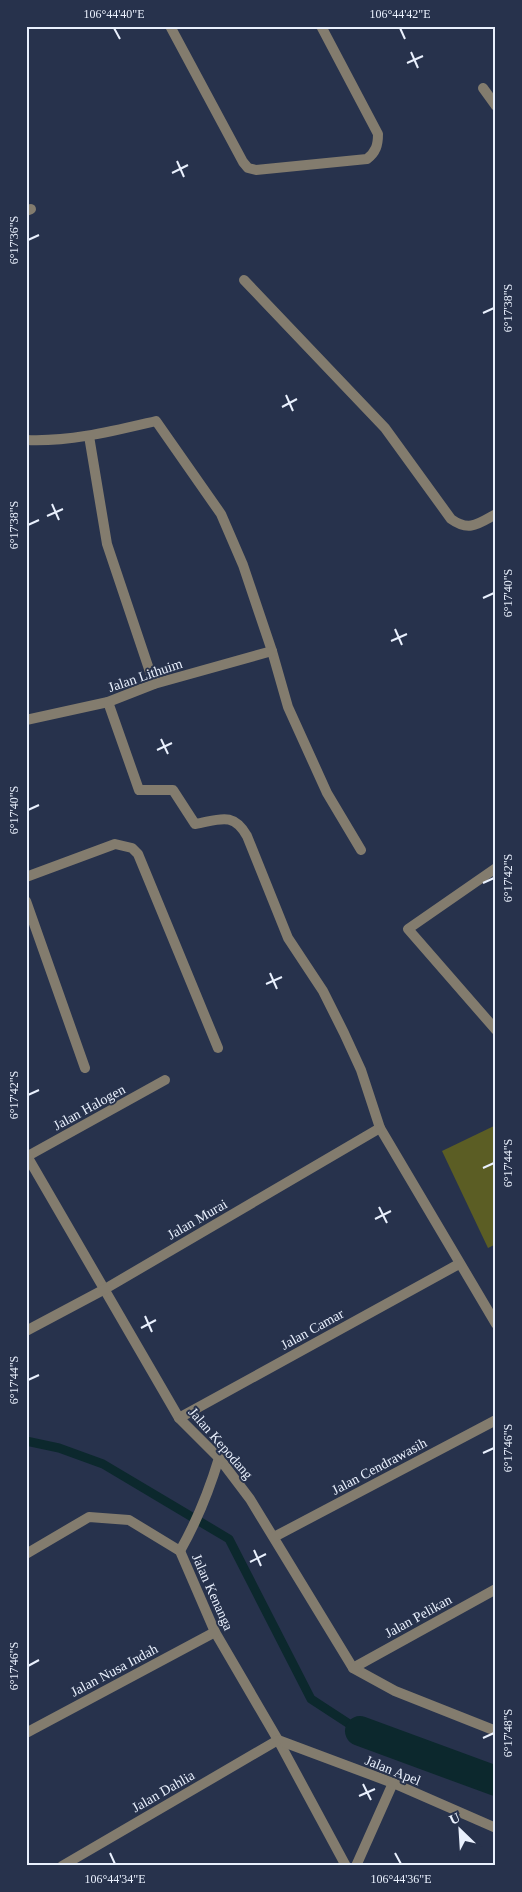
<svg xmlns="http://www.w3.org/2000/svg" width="522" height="1892" font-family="Georgia,serif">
<rect width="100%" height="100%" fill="#27324c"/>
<polygon fill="#5b5d24" points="496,1125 496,1244 488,1248 442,1151"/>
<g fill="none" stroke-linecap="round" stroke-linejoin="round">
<polyline stroke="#0c282d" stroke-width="9" points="26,1441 59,1448 103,1464 229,1539 311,1699 360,1731"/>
<polyline stroke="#0c282d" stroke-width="30" points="360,1731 496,1781"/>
<g stroke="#837c6e" stroke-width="10">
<path d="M170,26L243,162L248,168L256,170L367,159C376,152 378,145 378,134L321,26"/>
<polyline points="483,88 496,106"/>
<path d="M244,280L385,428L451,519C469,532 478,524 496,514"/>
</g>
<g stroke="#837c6e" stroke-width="10">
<polyline points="26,211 31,209"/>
<polyline points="89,436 107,544 154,684"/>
<path d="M26,440C70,442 113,431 156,421L221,514L243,565L272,651L288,707L327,793L361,850"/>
<path d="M108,702L139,790H173L195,824C219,820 233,811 247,836L288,938L323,991L344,1033L361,1070L380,1128L496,1324"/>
<polyline points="26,720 108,702 154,684 272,651"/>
<polyline points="496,868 408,929 496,1030"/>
<polyline points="26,877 115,844 132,848 138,854 218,1048"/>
<polyline points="26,901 85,1068"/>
<polyline points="27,1156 179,1418 219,1458 250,1499 353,1668 395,1691 496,1731"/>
<polyline points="26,1157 165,1080"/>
<polyline points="26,1331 105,1289 380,1128"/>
<polyline points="179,1418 459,1264"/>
<polyline points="274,1537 496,1420"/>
<path d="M180,1551C197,1521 209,1491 219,1458"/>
<polyline points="26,1554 89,1517 129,1520 180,1551 215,1632 278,1740 346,1866"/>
<polyline points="353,1668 496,1589"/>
<polyline points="26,1733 215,1632"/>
<polyline points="278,1740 393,1783 496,1828"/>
<polyline points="62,1866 278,1740"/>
<polyline points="356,1866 393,1783"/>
</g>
</g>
<path fill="none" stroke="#e9f0fd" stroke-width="2" d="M114,28L120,39M400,28L405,39M411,52L418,68M407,63L423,56M177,161L184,177M172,173L188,165M28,240L39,235M483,313L494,308M286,395L293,411M282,407L297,399M52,504L59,520M47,516L63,509M28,525L39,520M483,598L494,593M395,629L402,645M391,641L407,634M161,739L168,754M157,750L172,743M28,810L39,805M483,883L494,878M270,973L277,989M266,984L282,977M28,1095L39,1090M483,1168L494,1163M379,1207L387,1223M375,1219L391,1211M145,1316L152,1332M141,1328L156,1320M28,1380L39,1375M483,1453L494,1448M254,1550L261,1566M250,1562L266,1554M28,1666L39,1660M483,1738L494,1733M363,1784L371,1800M359,1796L375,1789M110,1853L115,1864M395,1853L401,1864"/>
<g text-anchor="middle" stroke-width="4" stroke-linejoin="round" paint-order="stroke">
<g font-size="14" fill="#e9f0fd" stroke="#27324c">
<text transform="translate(145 675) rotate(-19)" y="5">Jalan Lithuim</text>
<text transform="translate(89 1107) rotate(-29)" y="5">Jalan Halogen</text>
<text transform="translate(197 1219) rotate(-30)" y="5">Jalan Murai</text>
<text transform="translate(312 1329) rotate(-29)" y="5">Jalan Camar</text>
<text transform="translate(221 1443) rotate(49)" y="5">Jalan Kepodang</text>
<text transform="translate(379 1466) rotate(-28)" y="5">Jalan Cendrawasih</text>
<text transform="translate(213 1592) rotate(66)" y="5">Jalan Kenanga</text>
<text transform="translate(418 1616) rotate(-29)" y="5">Jalan Pelikan</text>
<text transform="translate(114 1670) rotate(-28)" y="5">Jalan Nusa Indah</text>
<text transform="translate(393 1770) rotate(22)" y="5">Jalan Apel</text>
<text transform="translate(163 1791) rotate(-30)" y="5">Jalan Dahlia</text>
</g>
</g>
<rect width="522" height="1892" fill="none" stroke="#27324c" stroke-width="55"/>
<g transform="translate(460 1830) rotate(335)" stroke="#27324c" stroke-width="4" paint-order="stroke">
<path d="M0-4L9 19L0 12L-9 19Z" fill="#e9f0fd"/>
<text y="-8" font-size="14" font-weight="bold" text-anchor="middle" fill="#e9f0fd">U</text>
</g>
<rect x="28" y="28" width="466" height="1836" fill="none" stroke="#e9f0fd" stroke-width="2"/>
<g font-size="12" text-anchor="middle" fill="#e9f0fd">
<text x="114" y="18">106°44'40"E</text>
<text x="400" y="18">106°44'42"E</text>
<text transform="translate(14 240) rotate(-90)" y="4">6°17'36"S</text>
<text transform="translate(508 308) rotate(-90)" y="4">6°17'38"S</text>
<text transform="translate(14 525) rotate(-90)" y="4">6°17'38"S</text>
<text transform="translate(508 593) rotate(-90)" y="4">6°17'40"S</text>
<text transform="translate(14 810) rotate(-90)" y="4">6°17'40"S</text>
<text transform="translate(508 878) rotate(-90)" y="4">6°17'42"S</text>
<text transform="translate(14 1095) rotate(-90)" y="4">6°17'42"S</text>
<text transform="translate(508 1163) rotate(-90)" y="4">6°17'44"S</text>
<text transform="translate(14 1380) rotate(-90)" y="4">6°17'44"S</text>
<text transform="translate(508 1448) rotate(-90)" y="4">6°17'46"S</text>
<text transform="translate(14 1666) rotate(-90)" y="4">6°17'46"S</text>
<text transform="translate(508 1733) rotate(-90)" y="4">6°17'48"S</text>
<text x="115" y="1883">106°44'34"E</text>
<text x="401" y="1883">106°44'36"E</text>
</g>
</svg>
